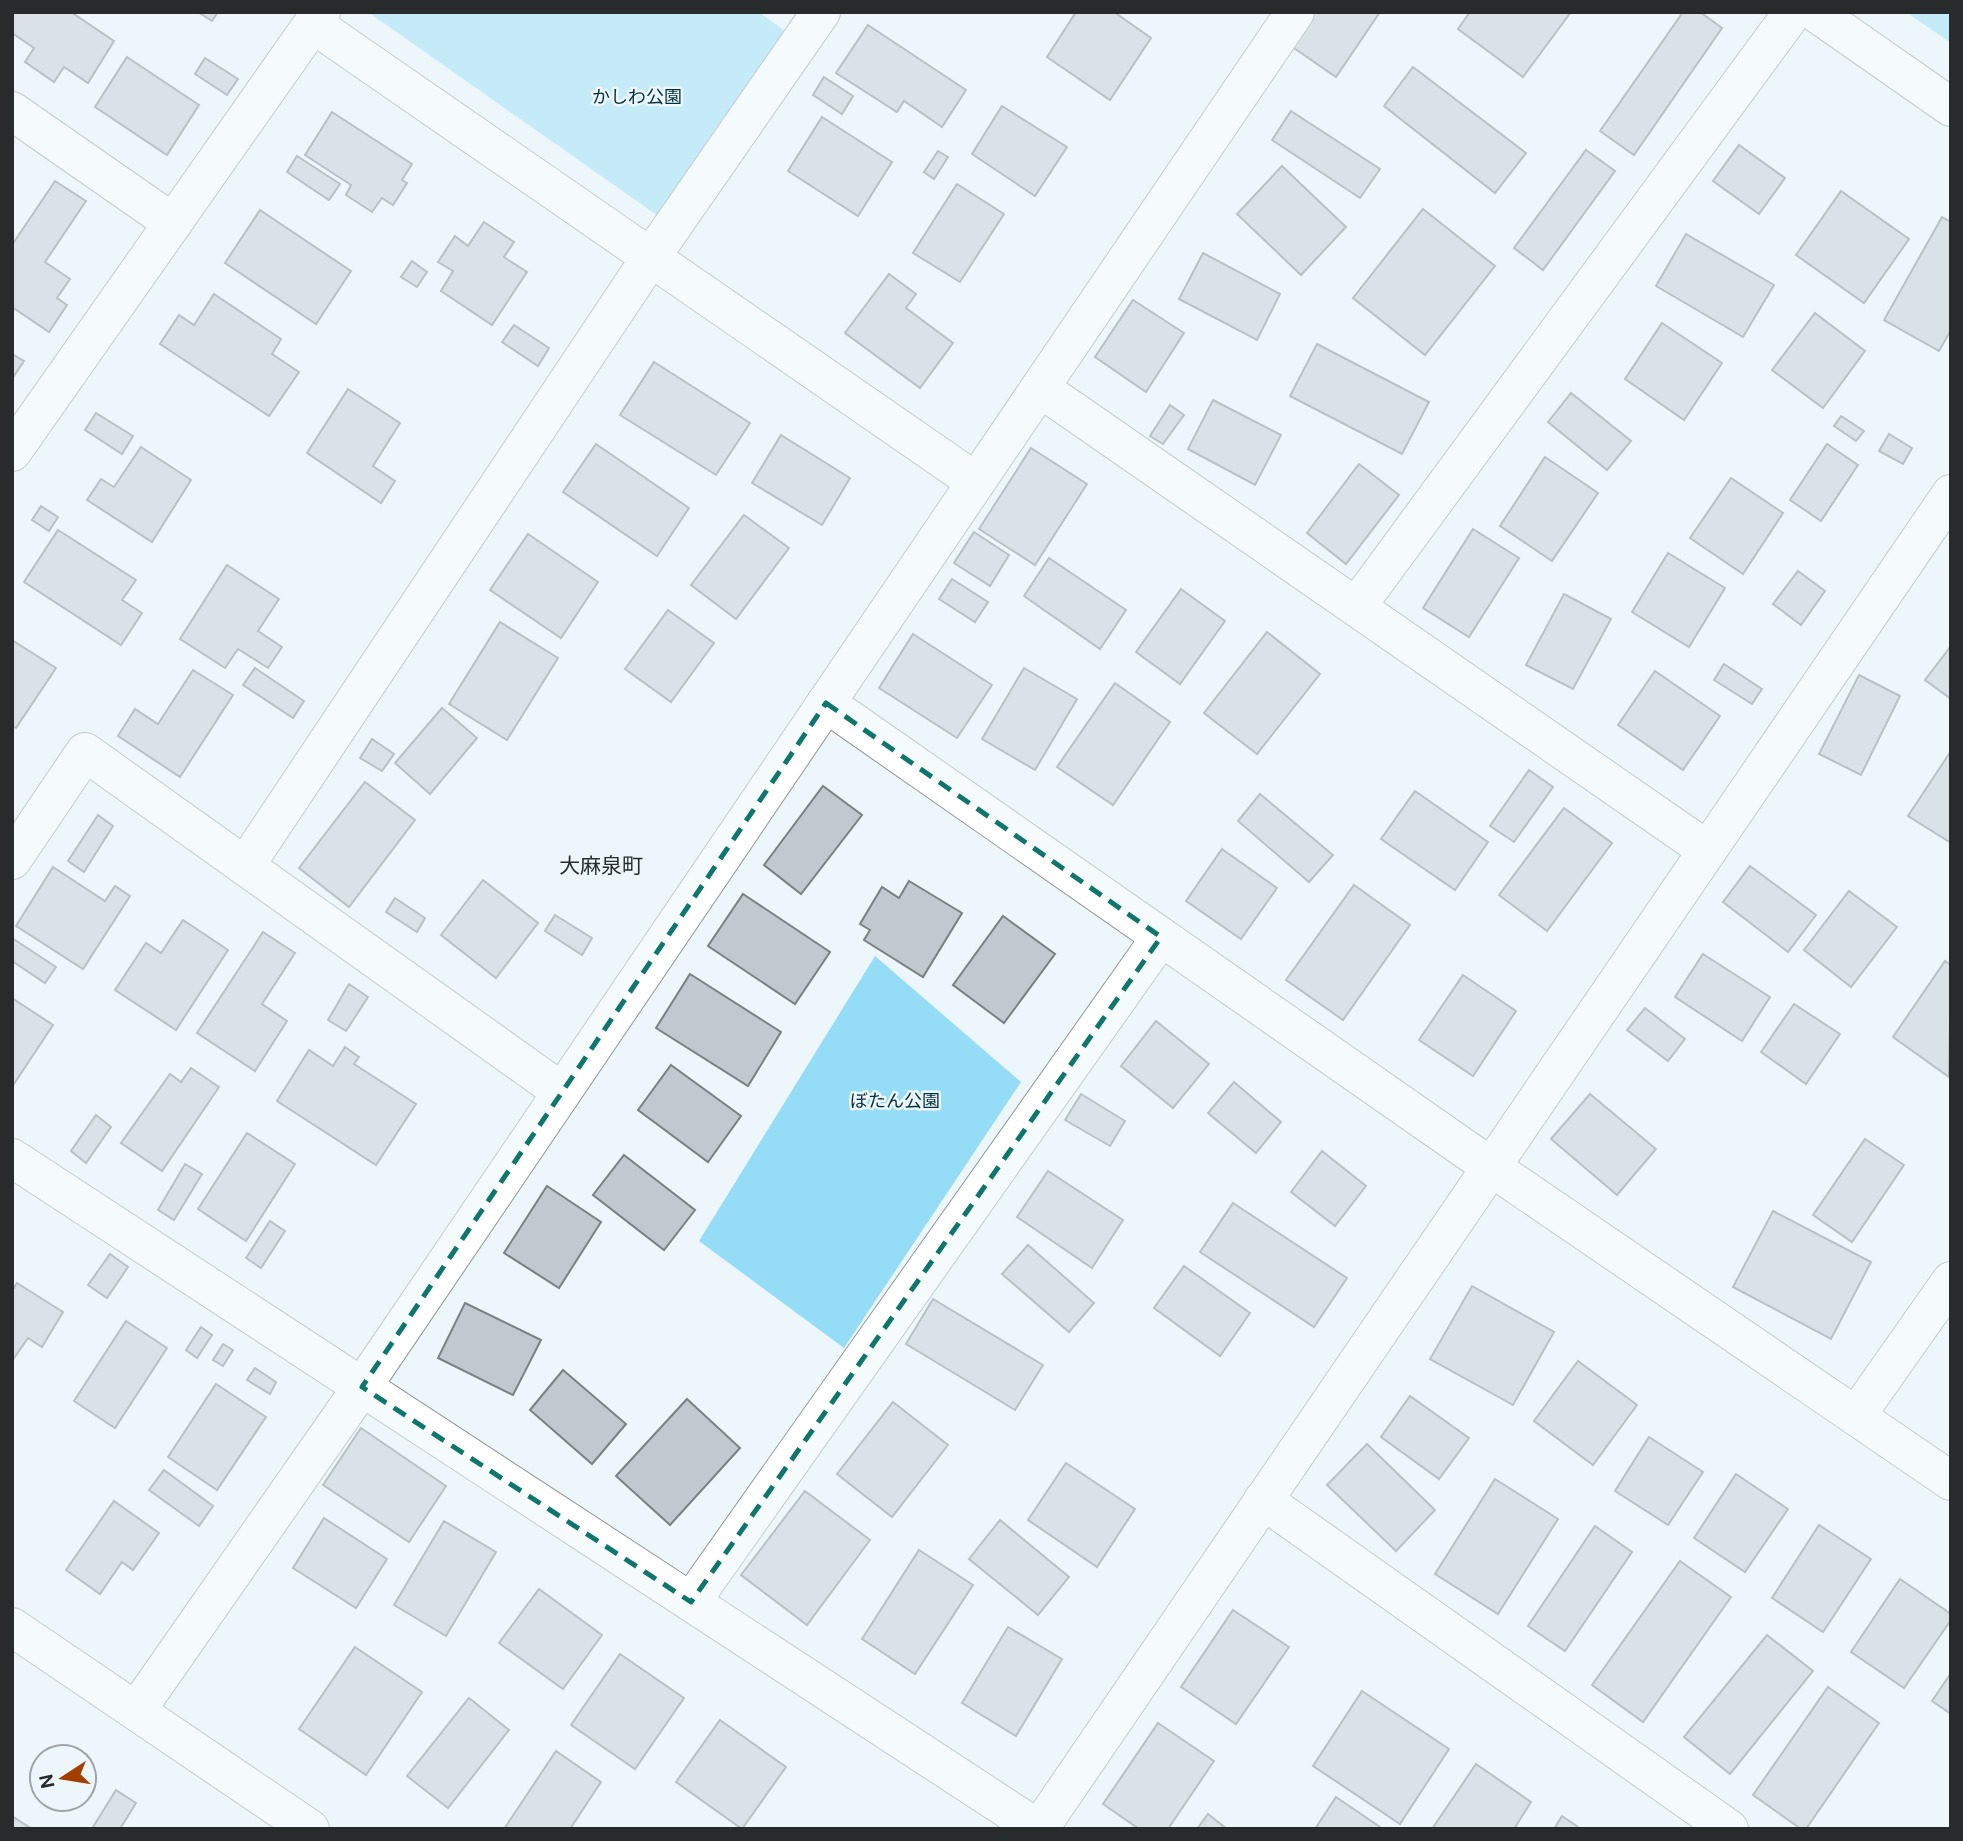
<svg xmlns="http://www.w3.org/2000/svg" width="1963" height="1841" font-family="'DM Sans','Noto Sans JP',sans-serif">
<rect width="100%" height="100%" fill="#edf7fb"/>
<g fill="#95dcf7">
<polygon points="368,12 759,12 786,32 658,216"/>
<polygon points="1906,12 1951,12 1951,43"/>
<polygon points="875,956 1021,1082 844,1348 699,1241"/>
</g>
<g fill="#c0cace" stroke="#788184" stroke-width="2">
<polygon points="12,12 71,12 114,41 88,83 64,67 54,82 25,62 34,48 12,33"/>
<polygon points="198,12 218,12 212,21"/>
<polygon points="1076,12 1114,12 1151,38 1110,100 1047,57"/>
<polygon points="1314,12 1380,12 1336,77 1291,46"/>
<polygon points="1470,12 1571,12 1523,77 1458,29"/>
<polygon points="1683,12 1700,12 1722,28 1634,155 1600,131"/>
<polygon points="868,25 966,90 942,127 904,101 897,112 836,73"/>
<polygon points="127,57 199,105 167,155 95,107"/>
<polygon points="205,58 238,79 227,95 195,74"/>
<polygon points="1413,67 1526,153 1495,193 1384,106"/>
<polygon points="824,77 853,96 842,114 813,95"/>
<polygon points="1002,106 1067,147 1035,196 972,154"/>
<polygon points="1291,111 1380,169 1360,198 1272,140"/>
<polygon points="332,112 412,164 402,180 407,183 393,205 382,198 372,212 346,195 351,185 305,155"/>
<polygon points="822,117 892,162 858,216 788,171"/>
<polygon points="1739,145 1785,178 1759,214 1713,181"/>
<polygon points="1586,150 1615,171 1543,270 1514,248"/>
<polygon points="938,151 948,157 934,179 924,172"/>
<polygon points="297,156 340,184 329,200 287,172"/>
<polygon points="1282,166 1346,227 1301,275 1237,214"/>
<polygon points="55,181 86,201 45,262 70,279 57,298 67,305 49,332 12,307 12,245"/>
<polygon points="957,184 1004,214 960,282 913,253"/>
<polygon points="1841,191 1909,239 1864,303 1796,255"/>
<polygon points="1423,209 1495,266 1425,355 1353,298"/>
<polygon points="260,210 351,271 316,324 225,263"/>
<polygon points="1942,217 1951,222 1951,330 1939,351 1884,320"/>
<polygon points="484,222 514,242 504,257 527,272 492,325 441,291 453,271 438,262 455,236 468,246"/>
<polygon points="1686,234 1774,285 1743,337 1656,286"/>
<polygon points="1203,253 1280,294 1257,340 1179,299"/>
<polygon points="412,261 427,272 417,287 401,277"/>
<polygon points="889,274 916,294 906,308 953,343 920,388 845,333"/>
<polygon points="214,294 281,339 272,354 299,372 269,416 160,344 179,315 194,325"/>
<polygon points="1133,300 1184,333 1146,392 1095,357"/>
<polygon points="1815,313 1865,351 1823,408 1772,370"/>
<polygon points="1662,323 1722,363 1684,420 1625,379"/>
<polygon points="514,325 549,348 538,366 502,342"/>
<polygon points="1317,344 1429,402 1402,454 1290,396"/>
<polygon points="12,354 24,361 12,379"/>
<polygon points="654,362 750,423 716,475 620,415"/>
<polygon points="348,389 400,423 373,466 395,481 381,503 307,453"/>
<polygon points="1571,393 1631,441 1607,470 1548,422"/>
<polygon points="1213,400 1281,435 1255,485 1188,449"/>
<polygon points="1170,405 1184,415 1163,444 1150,436"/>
<polygon points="96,413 133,436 122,454 85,430"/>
<polygon points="1841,416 1864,431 1856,441 1834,426"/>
<polygon points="1889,434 1912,448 1903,464 1879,451"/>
<polygon points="781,435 850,478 822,525 752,483"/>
<polygon points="596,444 689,508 657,556 563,492"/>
<polygon points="1827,444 1858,465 1821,521 1790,500"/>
<polygon points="141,447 191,480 152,542 87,500 101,479 114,487"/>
<polygon points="1031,448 1087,484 1035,565 979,529"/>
<polygon points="1545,457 1598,493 1552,561 1500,526"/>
<polygon points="1359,464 1399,495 1346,564 1307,533"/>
<polygon points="1731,478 1783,513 1743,574 1690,538"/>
<polygon points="41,506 58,517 49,531 32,520"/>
<polygon points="744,515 789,548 736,619 691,585"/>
<polygon points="1473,529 1519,558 1469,637 1423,608"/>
<polygon points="58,530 136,580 122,600 142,613 121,645 24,582"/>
<polygon points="974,532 1009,555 990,586 954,563"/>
<polygon points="528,534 598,582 561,638 490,590"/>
<polygon points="1668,553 1725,588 1689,647 1632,612"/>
<polygon points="1049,558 1126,610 1100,649 1024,596"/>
<polygon points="227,565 279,599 258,631 282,647 268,668 238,649 225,668 180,639"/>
<polygon points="1798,571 1825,591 1801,625 1773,604"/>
<polygon points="952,579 988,602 975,622 939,599"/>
<polygon points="1181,589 1225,621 1180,684 1136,652"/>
<polygon points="1564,594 1611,619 1573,689 1526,665"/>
<polygon points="668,610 714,643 671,702 625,669"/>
<polygon points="500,622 558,658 507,740 449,704"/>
<polygon points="1267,632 1320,674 1257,754 1204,713"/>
<polygon points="913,634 992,685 957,738 879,688"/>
<polygon points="12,640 56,668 16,728 12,726"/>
<polygon points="1951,646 1951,699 1925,680"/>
<polygon points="1724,664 1762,689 1752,704 1714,680"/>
<polygon points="255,668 304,701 293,718 243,685"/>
<polygon points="1024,668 1077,699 1035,770 982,739"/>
<polygon points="193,670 233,695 180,777 118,736 135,709 158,724"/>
<polygon points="1655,671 1720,716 1683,770 1618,725"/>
<polygon points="1859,675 1900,696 1861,775 1819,754"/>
<polygon points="1115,683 1170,722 1113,805 1057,767"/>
<polygon points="442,708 477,738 430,794 395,763"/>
<polygon points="372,739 394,754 382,771 360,758"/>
<polygon points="1951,751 1951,843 1908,816"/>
<polygon points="1529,770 1553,787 1514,842 1490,826"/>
<polygon points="365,782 415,820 349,907 299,868"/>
<polygon points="823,786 862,815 801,894 764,865"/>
<polygon points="1415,791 1488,842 1455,890 1381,839"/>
<polygon points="1260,794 1333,855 1309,882 1238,821"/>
<polygon points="1564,808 1612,843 1547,931 1499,895"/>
<polygon points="98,815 113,826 84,872 68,861"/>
<polygon points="1222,849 1277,888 1241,939 1186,901"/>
<polygon points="1750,866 1816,915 1788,952 1723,902"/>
<polygon points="53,867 105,901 115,886 130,896 83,969 16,926"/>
<polygon points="483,880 538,923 496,978 441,935"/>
<polygon points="909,881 962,913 923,977 864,940 870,930 860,924 882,887 899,898"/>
<polygon points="1354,885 1410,925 1343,1020 1286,980"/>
<polygon points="1849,891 1897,927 1851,987 1804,950"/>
<polygon points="743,894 830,952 795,1004 708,946"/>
<polygon points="395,898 425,918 417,932 386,912"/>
<polygon points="555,915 592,938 582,955 545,931"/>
<polygon points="1003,916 1055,954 1004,1023 953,985"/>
<polygon points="183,920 228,950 176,1030 115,990 146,943 161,953"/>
<polygon points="263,932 295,953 262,1004 287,1021 255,1071 197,1033"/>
<polygon points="12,938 56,967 45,983 12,961"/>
<polygon points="1703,954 1770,997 1742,1041 1675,997"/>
<polygon points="1945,961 1951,965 1949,1077 1893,1037"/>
<polygon points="690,974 781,1032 748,1086 656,1028"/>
<polygon points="1463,975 1516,1011 1473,1076 1419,1040"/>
<polygon points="349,984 368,997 346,1031 328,1020"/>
<polygon points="12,998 53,1025 12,1087"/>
<polygon points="1794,1004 1840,1034 1806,1084 1761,1052"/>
<polygon points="1645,1008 1685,1039 1668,1061 1627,1030"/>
<polygon points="1156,1021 1209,1064 1173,1108 1121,1066"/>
<polygon points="345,1047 359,1057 354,1064 416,1104 376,1165 277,1101 309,1050 333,1066"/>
<polygon points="671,1065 741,1116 708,1162 638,1110"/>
<polygon points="191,1068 219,1087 162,1171 121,1143 170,1074 181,1082"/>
<polygon points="1234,1082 1281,1122 1256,1153 1208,1113"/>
<polygon points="1081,1094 1125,1121 1110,1146 1065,1120"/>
<polygon points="1590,1094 1656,1149 1617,1195 1551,1139"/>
<polygon points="96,1115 111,1127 86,1163 71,1151"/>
<polygon points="247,1133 295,1164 246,1241 198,1209"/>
<polygon points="1865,1139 1904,1165 1852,1242 1813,1215"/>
<polygon points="1322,1151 1366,1186 1335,1226 1291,1192"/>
<polygon points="624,1155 695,1210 664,1250 593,1195"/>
<polygon points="185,1164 202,1174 174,1220 158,1210"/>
<polygon points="1048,1171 1123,1220 1092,1268 1017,1217"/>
<polygon points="547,1186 601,1222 559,1288 504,1253"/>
<polygon points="1233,1203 1347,1278 1314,1327 1200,1252"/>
<polygon points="1773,1211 1871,1262 1831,1339 1733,1287"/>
<polygon points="270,1221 285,1231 261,1268 246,1258"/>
<polygon points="1028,1245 1094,1303 1069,1332 1002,1274"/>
<polygon points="110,1254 128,1267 107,1298 88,1285"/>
<polygon points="1184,1266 1250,1313 1220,1356 1154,1308"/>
<polygon points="17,1283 63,1312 42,1347 28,1338 12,1361 12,1291"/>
<polygon points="1472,1286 1554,1332 1513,1405 1430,1359"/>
<polygon points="933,1299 1043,1365 1015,1410 906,1344"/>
<polygon points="465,1303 541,1340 513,1395 438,1358"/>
<polygon points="126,1321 167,1348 115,1428 74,1401"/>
<polygon points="201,1327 212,1335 197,1358 186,1350"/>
<polygon points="223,1344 233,1350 223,1366 213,1360"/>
<polygon points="1578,1361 1637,1405 1593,1465 1534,1421"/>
<polygon points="255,1368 276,1382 270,1394 247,1380"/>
<polygon points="563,1370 626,1424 592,1464 530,1410"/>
<polygon points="216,1384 266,1417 217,1490 168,1457"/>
<polygon points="1410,1396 1469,1438 1439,1479 1381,1437"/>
<polygon points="687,1399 740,1448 670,1525 616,1476"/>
<polygon points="893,1402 948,1445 892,1517 837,1474"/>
<polygon points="361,1428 446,1486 409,1542 323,1485"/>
<polygon points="1649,1437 1703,1472 1668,1525 1615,1491"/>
<polygon points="1367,1444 1435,1510 1396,1551 1327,1485"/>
<polygon points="1066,1463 1135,1509 1097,1567 1028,1520"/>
<polygon points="164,1470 213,1506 199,1526 149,1490"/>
<polygon points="1736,1474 1788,1509 1745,1572 1694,1538"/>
<polygon points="1495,1479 1558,1519 1498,1614 1435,1574"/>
<polygon points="805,1491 870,1540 807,1625 741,1575"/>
<polygon points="114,1501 159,1533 133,1570 122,1562 100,1594 66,1570"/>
<polygon points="324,1518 387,1559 356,1608 293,1568"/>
<polygon points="1000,1520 1069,1577 1038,1615 969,1559"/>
<polygon points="444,1521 496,1552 446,1636 394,1605"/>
<polygon points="1819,1525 1871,1559 1823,1632 1772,1598"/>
<polygon points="1595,1526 1632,1552 1565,1651 1528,1626"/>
<polygon points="919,1550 973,1585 915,1674 862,1639"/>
<polygon points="1680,1561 1731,1597 1643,1722 1592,1685"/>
<polygon points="1900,1579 1951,1614 1951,1620 1904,1688 1851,1652"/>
<polygon points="539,1589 602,1635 563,1689 499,1643"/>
<polygon points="1233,1610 1289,1647 1236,1724 1181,1687"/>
<polygon points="1008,1627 1062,1659 1016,1736 962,1703"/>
<polygon points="1767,1635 1813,1671 1730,1774 1684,1737"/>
<polygon points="355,1647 422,1692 366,1775 299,1729"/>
<polygon points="620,1654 684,1698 635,1769 571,1725"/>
<polygon points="1951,1673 1951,1714 1932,1701"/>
<polygon points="1828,1687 1879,1723 1806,1829 1801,1829 1753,1795"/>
<polygon points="1362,1691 1449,1749 1400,1824 1313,1766"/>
<polygon points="469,1698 509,1730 448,1808 407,1776"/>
<polygon points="720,1720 786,1767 742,1829 676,1782"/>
<polygon points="1158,1723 1214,1761 1168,1829 1139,1829 1103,1804"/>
<polygon points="556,1751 601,1782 570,1829 504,1829"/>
<polygon points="1476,1764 1531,1802 1514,1829 1432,1829"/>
<polygon points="116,1790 136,1803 120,1829 95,1829 93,1827"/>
<polygon points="1336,1797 1383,1829 1315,1829"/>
<polygon points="1208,1814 1227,1829 1197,1829"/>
<polygon points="12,1816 32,1829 12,1829"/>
<polygon points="1562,1816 1581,1829 1554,1829"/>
</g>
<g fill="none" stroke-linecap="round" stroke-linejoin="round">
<g stroke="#8e979b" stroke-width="40">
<g id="minor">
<polyline points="1815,12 1951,107"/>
<polyline points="313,24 976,482"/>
<polyline points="12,111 173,223"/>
<polyline points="1040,388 1707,850"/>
<polyline points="12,452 321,12"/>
<polyline points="1357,606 1793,12"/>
<polyline points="826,703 1491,1167 1951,1481"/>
<polyline points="12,860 85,752 562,1092"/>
<polyline points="245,866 651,257 821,12"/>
<polyline points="12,1158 1038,1829"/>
<polyline points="1856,1416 1951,1281"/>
<polyline points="1263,1500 1729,1829"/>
<polyline points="691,1602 1161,937"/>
<polyline points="12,1627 310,1829"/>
<polyline points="136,1711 362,1387 1295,12"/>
<polyline points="1039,1829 1951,494"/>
</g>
</g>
<use href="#minor" stroke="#fff" stroke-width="38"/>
</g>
<path d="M0 0H1963V1841H0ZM826,703L1161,937L691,1602L362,1387Z" fill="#edf7fb" fill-opacity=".55" fill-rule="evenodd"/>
<path fill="none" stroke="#0f766e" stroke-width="5" stroke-dasharray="14 9" stroke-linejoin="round" d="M826,703L1161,937L691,1602L362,1387Z"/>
<g text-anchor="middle" stroke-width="5" stroke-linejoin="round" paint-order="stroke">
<g font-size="18" fill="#00303f" stroke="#edf7fb">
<text x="637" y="103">かしわ公園</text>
<text x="895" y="1107">ぼたん公園</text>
</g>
<g font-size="21" fill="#272b2c" stroke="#edf7fb">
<text x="601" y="873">大麻泉町</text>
</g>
</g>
<rect width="1963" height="1841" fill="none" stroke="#272b2c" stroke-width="28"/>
<g transform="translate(63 1778) rotate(258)"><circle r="33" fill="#edf7fb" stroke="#9ea5a8" stroke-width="2"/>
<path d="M0-5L12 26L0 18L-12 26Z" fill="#a13e00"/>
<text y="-10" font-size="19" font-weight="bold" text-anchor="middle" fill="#272b2c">N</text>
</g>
</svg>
